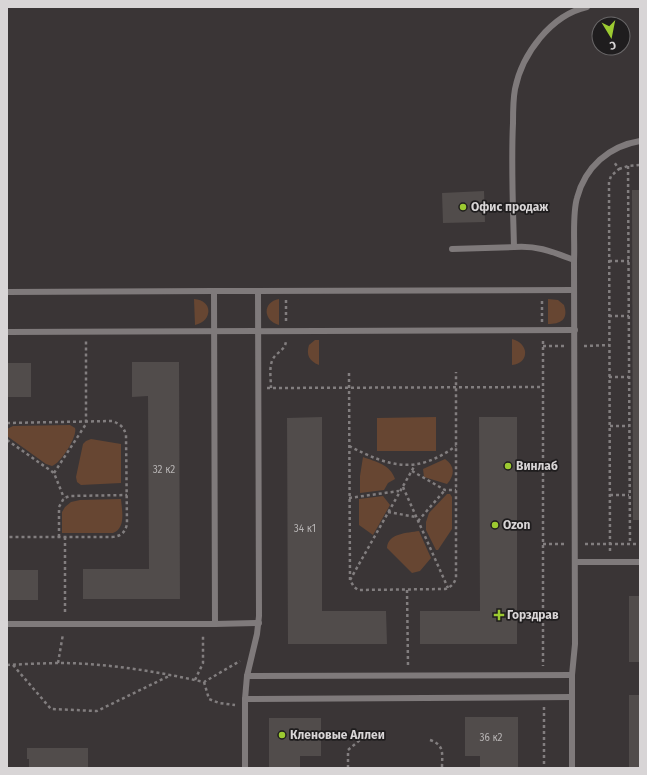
<svg xmlns="http://www.w3.org/2000/svg" width="647" height="775" font-family="'Fira Sans',sans-serif">
<rect width="100%" height="100%" fill="#3a3536"/>
<g fill="#674632">
<path d="M194,299C213,300 213,321 195,325Z"/>
<path d="M279,299V325C263,321 262,302 279,299Z"/>
<path d="M548,299L558,300L564,305C569,320 560,324 548,324Z"/>
<path d="M512,339C529,343 530,363 512,365Z"/>
<path d="M315,340H319V365C309,361 306,355 309,345Z"/>
<polygon points="436,417 436,451 377,451 377,418"/>
<path d="M70,425L75,428C78,436 60,464 52,466L46,464L7,436V429L13,426Z"/>
<polygon points="91,439 121,444 121,483 81,485 77,482 76,477 83,444 86,441"/>
<path d="M363,457C376,462 390,464 395,479L388,483L384,490L360,493V476Z"/>
<path d="M445,459C455,466 455,475 447,484L424,477L423,469Z"/>
<polygon points="447,494 450,494 452,497 452,529 438,550 436,550 426,530 426,522 429,513"/>
<polygon points="383,496 390,505 373,535 359,525 359,499"/>
<path d="M121,499C122,511 126,528 113,533H62V512L65,507L71,502L80,500Z"/>
<path d="M419,531L431,558L420,571L412,573L387,548C388,533 407,533 419,531Z"/>
</g>
<g fill="#514c4b">
<polygon points="632,190 640,190 640,520 633,520"/>
<polygon points="484,191 485,222 443,223 442,193"/>
<polygon points="132,362 179,362 180,599 83,599 83,569 149,569 148,396 132,397"/>
<rect x="7" y="363" width="24" height="34"/>
<polygon points="322,417 322,611 386,611 387,644 288,644 287,418"/>
<polygon points="479,417 517,417 517,644 420,644 420,611 480,611"/>
<rect x="7" y="570" width="31" height="30"/>
<rect x="629" y="596" width="11" height="66"/>
<rect x="629" y="695" width="11" height="73"/>
<polygon points="465,717 518,717 518,768 480,768 480,756 465,756"/>
<polygon points="269,718 321,718 321,756 300,756 300,768 269,768"/>
<polygon points="27,748 88,748 88,768 29,768 29,759 27,759"/>
</g>
<g fill="none" stroke-linecap="round" stroke-linejoin="round">
<g stroke="#827e7f" stroke-width="2.5" stroke-dasharray="3 3" stroke-linecap="butt">
<polyline points="628,166 630,544"/>
<polyline points="619,169 628,166 640,165"/>
<polyline points="609,261 629,261"/>
<polyline points="286,300 286,321"/>
<polyline points="542,301 542,322"/>
<polyline points="609,316 629,316"/>
<polyline points="543,341 543,666"/>
<polyline points="543,346 565,346"/>
<polyline points="584,346 609,345"/>
<path d="M349,373L350,580L354,587L358,590L445,589C451,587 454,584 456,578V372"/>
<polyline points="609,377 629,377"/>
<polyline points="267,388 543,387"/>
<path d="M271,388C271,380 269,369 272,361C275,352 286,351 286,340"/>
<path d="M7,423L112,421C120,424 124,427 126,435L127,524C125,533 121,536 112,537H7"/>
<polyline points="610,426 629,426"/>
<polyline points="7,440 54,473 64,498"/>
<path d="M349,446C390,467 416,475 456,446"/>
<polyline points="412,471 445,490 456,490"/>
<polyline points="54,473 86,424 86,341"/>
<polyline points="403,487 448,588"/>
<polyline points="610,495 629,495"/>
<polyline points="349,498 399,491"/>
<polyline points="388,512 416,517"/>
<polyline points="418,521 445,490"/>
<polyline points="59,537 59,507 64,498 70,496 127,495"/>
<polyline points="65,537 65,615"/>
<polyline points="543,544 566,544"/>
<polyline points="585,544 640,544"/>
<polyline points="610,551 609,182 611,176 619,169 614,162"/>
<polyline points="350,580 415,465"/>
<polyline points="407,590 408,665"/>
<polyline points="58,663 63,634"/>
<path d="M7,665C26,664 46,663 65,663C112,664 159,672 204,682L240,661"/>
<polyline points="13,665 51,709 97,711 171,675"/>
<polyline points="195,680 203,663 203,634"/>
<polyline points="204,682 209,699 219,703 235,705"/>
<polyline points="544,707 544,768"/>
<path d="M430,740C445,745 442,754 442,768"/>
<polyline points="348,768 348,750 360,740"/>
</g>
<g stroke="#7f7a7b" stroke-width="6">
<path d="M514,247C537,245 553,252 574,260"/>
<path d="M452,249L514,247C513,206 511,164 513,123C513,112 513,100 515,89C522,54 551,15 587,7"/>
<polyline points="258,291 259,616 257,634 247,676 572,675"/>
<polyline points="7,292 214,291"/>
<polyline points="7,332 575,330"/>
<polyline points="575,562 640,562"/>
<polyline points="259,623 215,624 214,291 574,290"/>
<polyline points="7,624 215,624"/>
<polyline points="245,699 247,676"/>
<polyline points="245,768 245,699 572,697"/>
<path d="M572,768V675L575,644L574,260C575,242 572,215 577,198C585,167 609,146 640,141"/>
</g>
</g>
<g fill="#9cca31" stroke="#1f1d1e" stroke-width="1.5">
<circle cx="463" cy="207" r="4"/>
<circle cx="508" cy="466" r="4"/>
<circle cx="495" cy="525" r="4"/>
<path d="M497 609h4v4h4v4h-4v4h-4v-4h-4v-4h4z"/>
<circle cx="282" cy="735" r="4"/>
</g>
<g text-anchor="middle" stroke-width="3.5" stroke-linejoin="round" paint-order="stroke">
<g font-size="10" fill="#b6b3b3">
<text x="164" y="473">32 к2</text>
<text x="305" y="532">34 к1</text>
<text x="491" y="741">36 к2</text>
</g>
<g font-size="12" font-weight="bold" fill="#d8d5d6" stroke="#1f1d1e" text-anchor="start">
<text x="471" y="211">Офис продаж</text>
<text x="516" y="470">Винлаб</text>
<text x="503" y="529">Ozon</text>
<text x="507" y="619">Горздрав</text>
<text x="290" y="739">Кленовые Аллеи</text>
</g>
</g>
<rect width="647" height="775" fill="none" stroke="#d8d5d6" stroke-width="16"/>
<g transform="translate(611 36) rotate(170)"><circle r="19" fill="#1f1d1e" stroke="#696768"/>
<path d="M0-3L7 15L0 10L-7 15Z" fill="#9cca31"/>
<text y="-6" font-size="11" font-weight="bold" text-anchor="middle" fill="#d8d5d6">С</text>
</g>
</svg>
